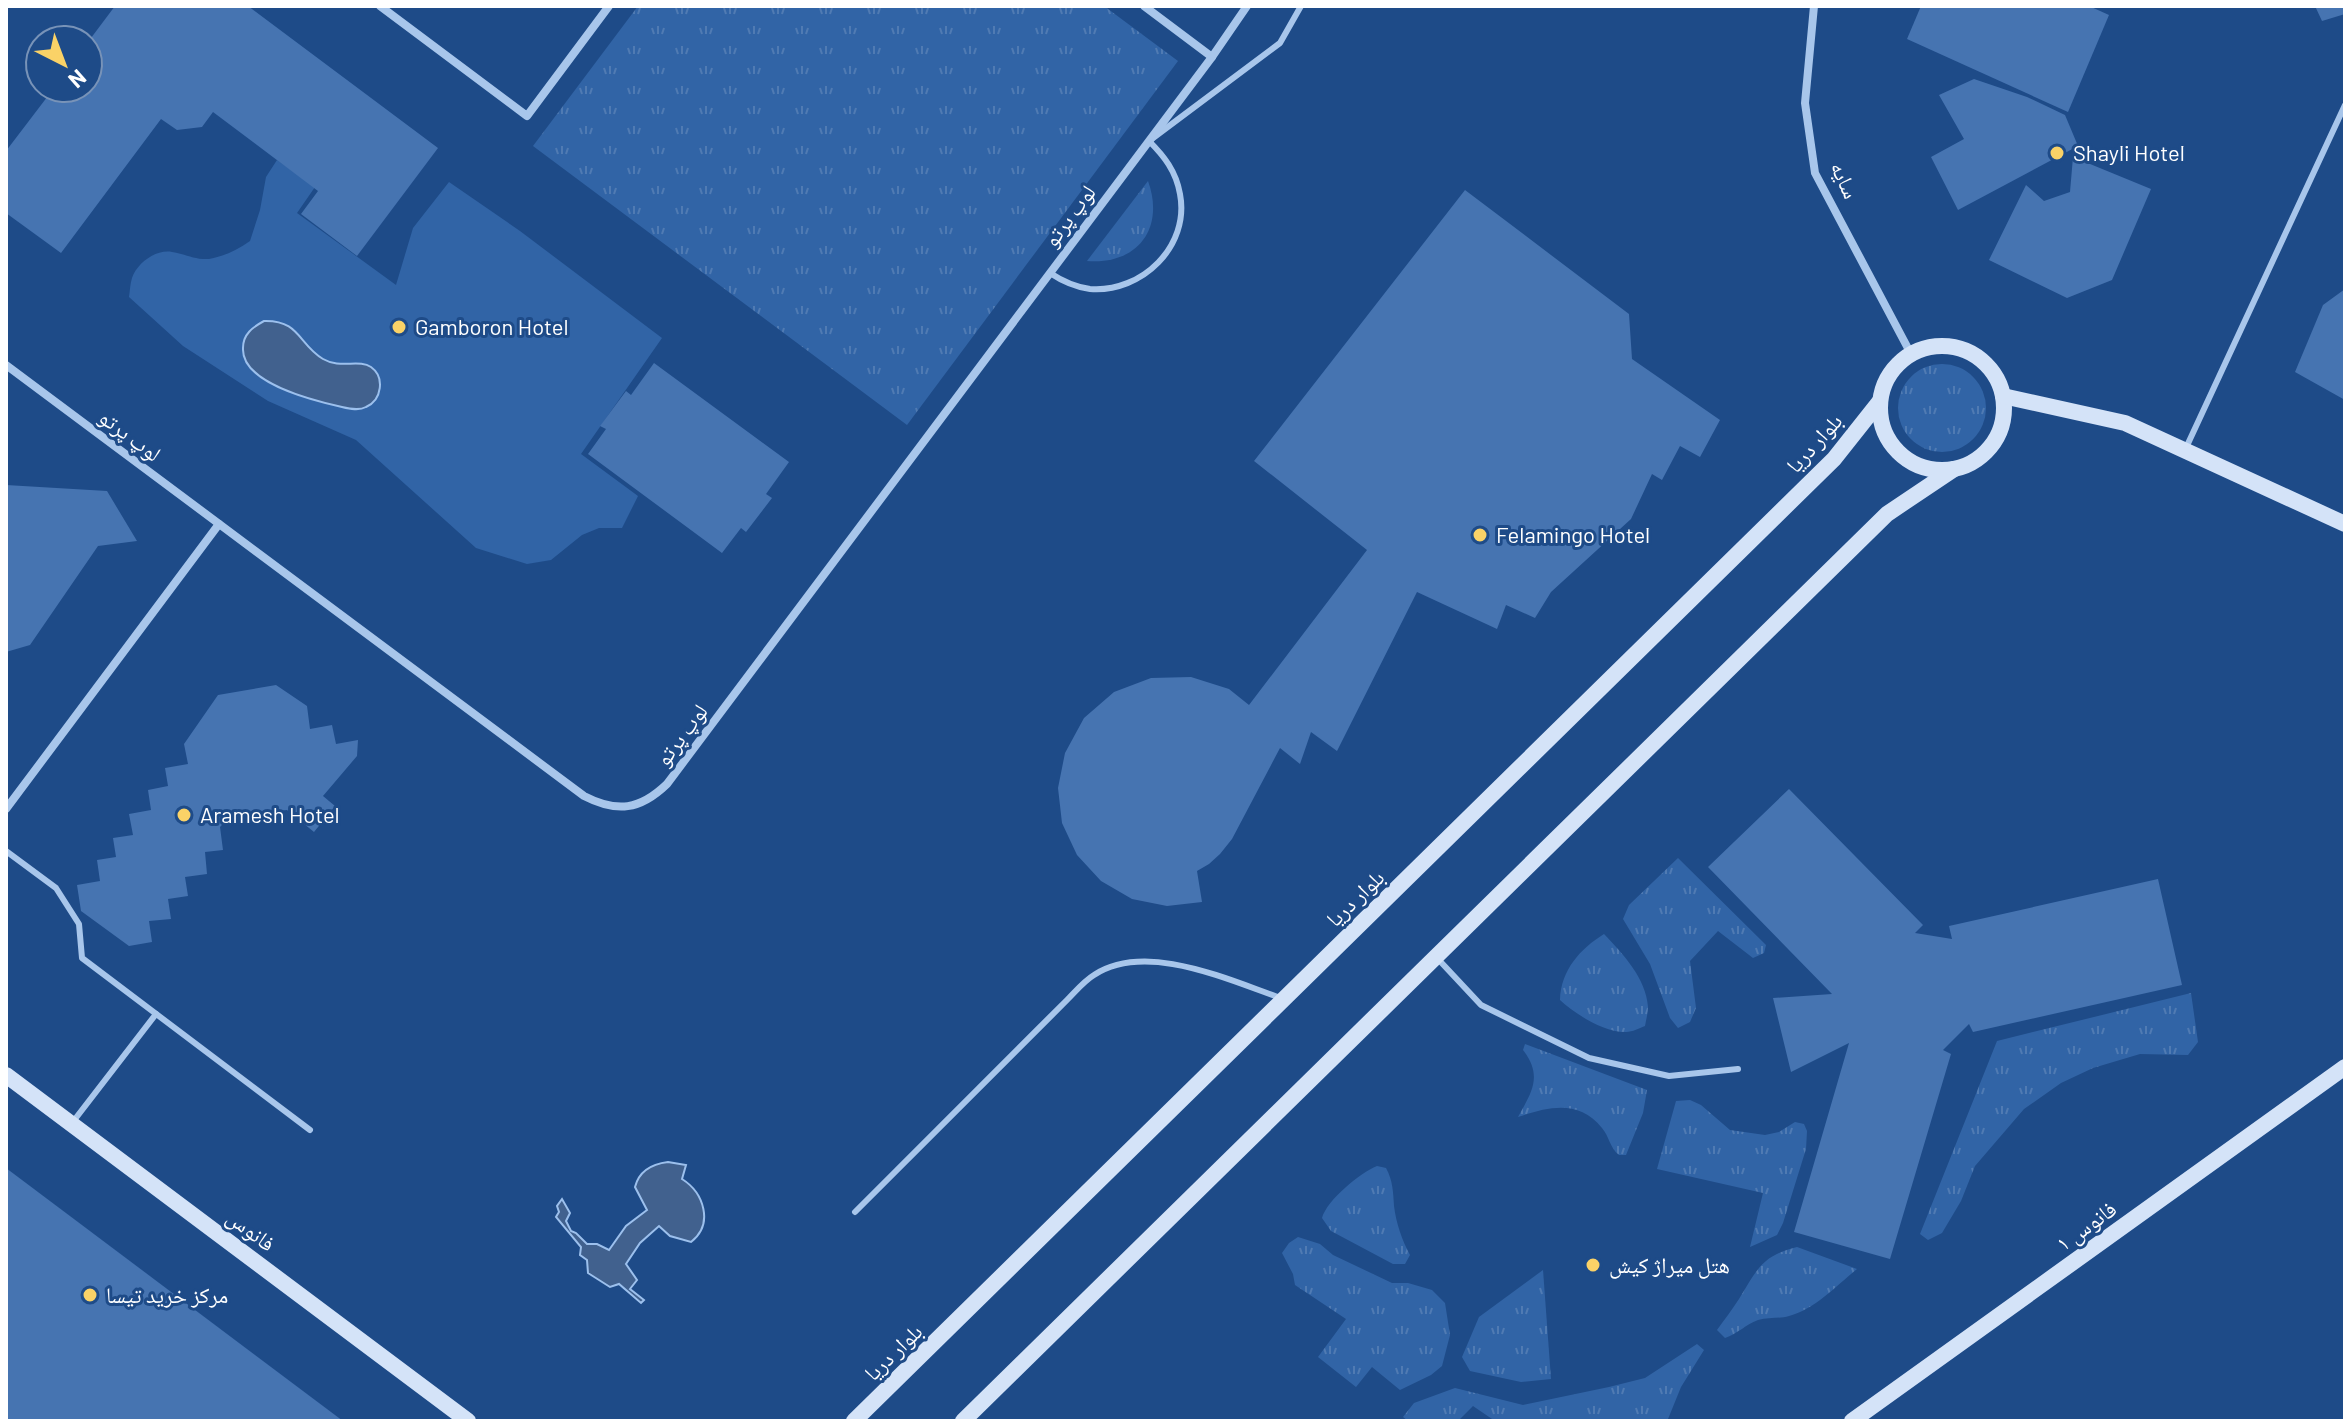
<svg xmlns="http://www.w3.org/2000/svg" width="2351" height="1427" font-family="Barlow,'Noto Naskh Arabic',sans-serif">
<defs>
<pattern id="grass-tufts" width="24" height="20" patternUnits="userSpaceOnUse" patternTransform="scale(2)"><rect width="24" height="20" fill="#3164a6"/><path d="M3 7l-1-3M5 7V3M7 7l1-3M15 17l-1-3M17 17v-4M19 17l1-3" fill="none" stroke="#507bb3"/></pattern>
</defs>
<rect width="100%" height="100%" fill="#1e4b88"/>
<g fill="url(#grass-tufts)">
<polygon points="638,6 1104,6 1178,61 907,425 533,146"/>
<path d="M1148,181C1165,228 1138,265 1087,261Z"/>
<circle cx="1942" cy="408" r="44"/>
<polygon points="1678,858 1766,945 1764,953 1753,958 1718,931 1690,961 1696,1008 1690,1022 1678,1028 1670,1018 1650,964 1623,919 1629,905"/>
<path d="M1604,934C1623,954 1646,978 1648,1007C1648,1013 1646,1020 1645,1026C1640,1028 1632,1032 1626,1032C1605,1033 1575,1014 1560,1000C1561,970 1580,949 1604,934Z"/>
<polygon points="2191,993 2198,1042 2188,1055 2140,1054 2093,1068 2061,1083 2024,1109 1975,1166 1961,1201 1942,1233 1928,1240 1920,1234 1997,1041"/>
<path d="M1525,1044L1647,1090L1643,1113L1626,1155H1619C1610,1148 1609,1136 1602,1128C1579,1099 1548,1107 1518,1117C1532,1092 1543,1076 1523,1050Z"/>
<polygon points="1690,1100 1701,1105 1730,1130 1765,1135 1779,1132 1795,1122 1804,1124 1807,1131 1806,1149 1783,1223 1777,1235 1750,1247 1763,1193 1657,1169 1676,1101"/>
<path d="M1377,1166L1386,1168C1393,1181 1393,1192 1394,1206C1396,1223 1402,1240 1410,1255L1405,1264H1393L1331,1231L1322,1218C1327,1200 1360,1173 1377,1166Z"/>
<polygon points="1298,1237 1320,1244 1333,1255 1392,1283 1408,1283 1432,1290 1445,1303 1450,1335 1442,1366 1431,1375 1400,1390 1372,1367 1356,1387 1318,1357 1346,1319 1295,1285 1293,1274 1282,1253 1289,1243"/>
<path d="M1797,1247L1857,1269C1836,1286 1815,1309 1789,1316C1779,1319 1768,1317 1758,1320C1745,1325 1737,1334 1725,1338L1717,1330C1724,1320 1732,1310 1739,1299C1757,1270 1761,1256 1797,1247Z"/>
<polygon points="1543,1270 1551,1379 1521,1382 1470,1371 1462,1357 1479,1317"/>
<polygon points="1697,1344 1704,1350 1681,1387 1668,1419 1656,1421 1495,1421 1473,1406 1458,1421 1408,1421 1403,1417 1414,1403 1455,1388 1523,1405 1609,1387 1645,1378"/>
</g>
<path fill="#3164a6" d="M277,160L315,187L297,213L396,285L413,228L449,182L520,231L662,338L581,454L638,496L622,528H599L582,535L551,560L527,564L476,548L356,440L268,401L183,346L129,297C130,291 130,284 132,278C137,263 156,249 172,252C185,254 195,260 209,259C225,256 237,250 250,241L260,210L266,177Z"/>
<g fill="#41618e" stroke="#9cc0ed" stroke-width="2">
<path d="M264,321C300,320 298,344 323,359C340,369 359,359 371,367C385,377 382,400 366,407C359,411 350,409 342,407C315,401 241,383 243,348C243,334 253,327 264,321Z"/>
<path d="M668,1162L686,1165L682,1179C704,1193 714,1224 691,1242L670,1236L659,1226L640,1243L626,1264L637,1280L630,1289L644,1300L641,1303L619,1284L610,1287L588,1273L587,1260L580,1255L581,1247L556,1217L559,1212L557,1206L562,1199L570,1213L566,1221L571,1231L576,1233L587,1244H597L609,1250L626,1226L647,1210L635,1187C639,1171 652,1164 668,1162Z"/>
</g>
<g fill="#4674b1">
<polygon points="115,6 248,6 438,148 357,256 301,214 318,191 213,112 202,127 177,130 161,119 61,253 6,213 6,151 54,88 88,88 88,42"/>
<polygon points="1921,6 2089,6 2109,15 2068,112 1907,39"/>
<polygon points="2315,6 2345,6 2345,14 2322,21"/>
<polygon points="1974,79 2027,97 2065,115 2078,146 1958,210 1931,157 1964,139 1939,95"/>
<polygon points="2073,157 2151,189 2112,280 2067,298 1989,260 2026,185 2044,201 2070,192"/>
<polygon points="1465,190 1629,314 1632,359 1720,420 1700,457 1680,446 1662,480 1652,474 1631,519 1551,592 1535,618 1506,605 1497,629 1417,592 1337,751 1311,732 1300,764 1280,748 1232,839 1220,854 1209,864 1197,871 1202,902 1167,906 1132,899 1101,881 1077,855 1062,823 1058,788 1065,753 1084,718 1114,692 1151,678 1191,677 1229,689 1249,705 1367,550 1254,461"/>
<polygon points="2345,289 2345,400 2295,372 2323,305"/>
<polygon points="654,363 789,462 766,494 772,498 746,532 741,528 722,553 588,454 606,429 600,426 626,391 631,395"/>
<polygon points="6,485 107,491 137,541 98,546 30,645 6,652"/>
<polygon points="276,685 307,706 310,729 332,725 336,744 358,740 357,756 323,796 335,806 314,832 287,810 230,816 220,827 223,850 205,852 207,874 185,877 188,896 168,899 171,919 149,921 152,942 129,946 81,911 77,885 100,881 97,860 116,857 113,838 133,835 129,814 151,810 148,790 168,786 165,768 188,764 184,744 218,695"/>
<polygon points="1789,789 1923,925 1915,933 1952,939 1949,926 2158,879 2182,985 1973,1032 1969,1024 1943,1050 1951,1054 1890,1259 1794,1232 1849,1043 1791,1072 1773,998 1832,994 1708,867"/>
<polygon points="6,1168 343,1421 6,1421"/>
</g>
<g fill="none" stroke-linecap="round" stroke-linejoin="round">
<g stroke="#a8c6eb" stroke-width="6">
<path d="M1050,273C1062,281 1075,287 1090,289C1142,293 1190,246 1180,194C1176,171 1164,156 1149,141L1280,43L1301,6"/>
<polyline points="2185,450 2345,105"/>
<polyline points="6,851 56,888 79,924 82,958 310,1130"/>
<polyline points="1438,959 1481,1005 1589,1058 1669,1076 1738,1069"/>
<polyline points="72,1123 156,1014"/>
<path d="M855,1212L1067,1000C1075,992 1084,981 1094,975C1146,941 1228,980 1281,998"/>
</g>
<g stroke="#a8c6eb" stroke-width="8">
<polyline points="380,6 527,116 609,6"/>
<polyline points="1144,6 1212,57"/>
<polyline points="1814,6 1805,103 1815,173 1911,354"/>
<path d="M6,365L584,796C617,813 640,810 667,784L1212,57L1247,6"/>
<polyline points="6,809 219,524"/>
</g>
<g stroke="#d4e3f8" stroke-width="16">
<circle cx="1942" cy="408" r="62"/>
<polyline points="2003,396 2125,423 2345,524"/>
<polyline points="6,1075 468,1421"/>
<polyline points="854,1421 1834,459 1880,401"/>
<polyline points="963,1421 1887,514 1954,469"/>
<polyline points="1852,1421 2345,1067"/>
</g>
</g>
<g fill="#fad267" stroke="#1e4b88" stroke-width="3">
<circle cx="2057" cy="153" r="8"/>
<circle cx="399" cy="327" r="8"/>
<circle cx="1480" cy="535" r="8"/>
<circle cx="184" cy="815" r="8"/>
<circle cx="1593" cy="1265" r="8"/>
<circle cx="90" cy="1295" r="8"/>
</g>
<g text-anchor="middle" stroke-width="6" stroke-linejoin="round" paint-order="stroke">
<g font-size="22" fill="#fff" stroke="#1e4b88" text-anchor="start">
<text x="2073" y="161">Shayli Hotel</text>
<text x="415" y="335">Gamboron Hotel</text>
<text x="1496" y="543">Felamingo Hotel</text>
<text x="200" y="823">Aramesh Hotel</text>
<text x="1609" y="1273">هتل میراژ کیش</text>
<text x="106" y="1303">مرکز خرید تیسا</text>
</g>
<g font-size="22" fill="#fff" stroke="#1e4b88">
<text transform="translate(1845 180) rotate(66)" y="8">سایه</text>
<text transform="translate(1069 216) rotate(-53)" y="8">لوپ پرتو</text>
<text transform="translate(130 435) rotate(37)" y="8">لوپ پرتو</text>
<text transform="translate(1814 443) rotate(-48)" y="8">بلوار دریا</text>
<text transform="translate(681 735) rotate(-53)" y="8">لوپ پرتو</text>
<text transform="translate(1355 898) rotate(-44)" y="8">بلوار دریا</text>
<text transform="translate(2086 1226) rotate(-36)" y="8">فانوس ۱</text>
<text transform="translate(251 1230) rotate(37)" y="8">فانوس</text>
<text transform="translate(893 1352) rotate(-44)" y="8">بلوار دریا</text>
</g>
</g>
<rect width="2351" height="1427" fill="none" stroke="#ffffff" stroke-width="16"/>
<g transform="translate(64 64) rotate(138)"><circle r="38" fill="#1e4b88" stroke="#7893b8" stroke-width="2"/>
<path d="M0-6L14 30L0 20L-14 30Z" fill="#fad267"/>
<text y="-12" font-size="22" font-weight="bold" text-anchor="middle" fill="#ffffff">N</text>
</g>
</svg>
